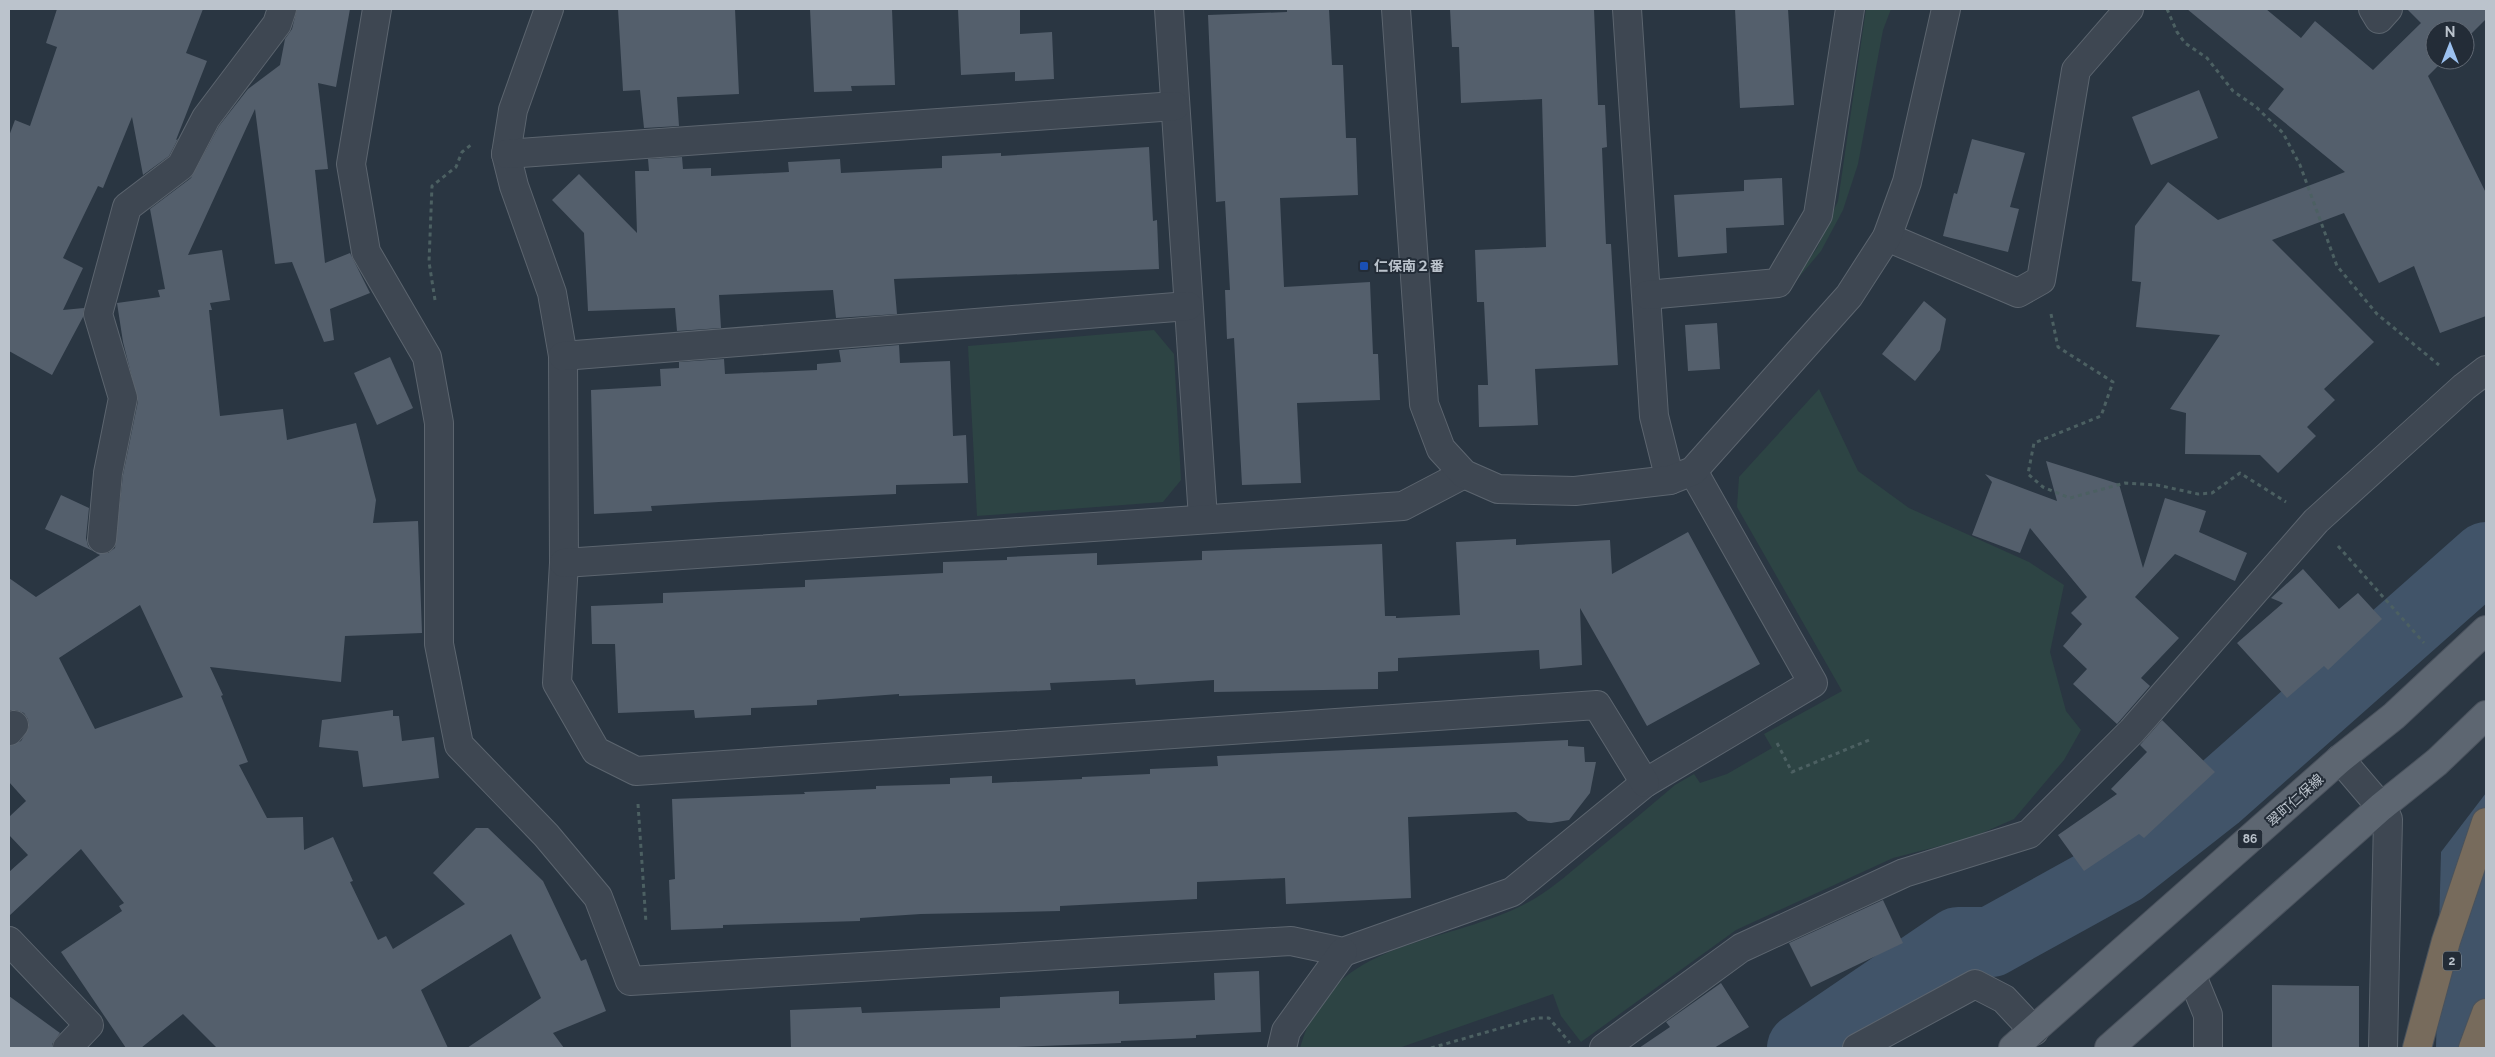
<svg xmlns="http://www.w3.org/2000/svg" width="2495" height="1057" font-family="Raleway,'Noto Sans JP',sans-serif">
<rect width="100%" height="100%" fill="#2a3642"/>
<g fill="#2d4444">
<polygon points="1866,9 1891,9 1883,30 1858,164 1843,210 1821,251 1784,295 1817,248 1838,201"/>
<polygon points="1154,330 1174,354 1181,480 1163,502 977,516 968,346"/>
<path d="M1819,389L1858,471L1909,508L2029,562L2064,585L2050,652L2066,711L2081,730L2064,760L2014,819L1971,838L1893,858L1736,930L1581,1042L1561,1016L1553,994L1399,1048H1300C1332,933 1449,948 1534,899C1554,887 1573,870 1591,855C1619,832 1647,809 1675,785L1694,774L1700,783L1727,774L1772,748L1764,734L1842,691L1737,507L1739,477Z"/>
</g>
<polygon fill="#415469" points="2486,793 2486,1048 2436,1048 2441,852"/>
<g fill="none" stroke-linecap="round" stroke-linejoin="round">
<polyline stroke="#415469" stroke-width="70" points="1802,1048 1958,942 1991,942 2123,869 2216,796 2486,557"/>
</g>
<g fill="#545f6c" fill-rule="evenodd">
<polygon points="57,9 203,9 186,53 207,61 176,140 178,139 169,156 143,175 132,117 103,188 98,186 63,258 83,268 63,310 84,308 83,317 52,375 9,351 9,136 15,120 30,126 57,47 46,43"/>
<path d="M297,9H350L336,87L318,83L328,169L315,170L325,263L350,253L370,293L330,309L334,340L324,342L292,262L275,264L255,109L188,255L222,250L230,300L210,303L212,310H209L220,416L283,409L287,440L356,423L376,500L373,523L418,521L422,633L345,636L341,682L210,667L223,695L221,696L248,762L239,765L267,818L303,817L304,850L333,837L353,881L350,882L378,940L386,936L393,949L465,904L433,873L476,828H488L543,881L581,961L586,959L606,1011L553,1033L564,1048H467L541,998L511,934L421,990L448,1048H217L183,1014L141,1048H126L61,952L122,911L119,906L124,903L81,849L9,916V872L28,855L9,835V817L26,801L9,782V746L21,741L29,727L28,719L24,713L16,710H9V578L36,597L100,555L96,553H108L115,548L123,475L138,401L123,342L117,303L160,297L158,290L165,289L150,209L191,178L219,126L248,89L280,65L285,39L292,29ZM140,605L183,697L95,729L59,658Z"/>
<polygon points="618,9 735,9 739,94 677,97 679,126 644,128 640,90 623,91"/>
<polygon points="810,9 892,9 895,85 851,86 852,91 814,92"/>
<polygon points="958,9 1020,9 1020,34 1052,32 1054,79 1015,81 1015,72 961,75"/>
<polygon points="1287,9 1329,9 1332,65 1343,65 1346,138 1356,138 1358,195 1280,198 1284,287 1370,282 1373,354 1378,354 1380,400 1297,403 1301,483 1242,485 1234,338 1227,339 1225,290 1230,290 1225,201 1216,202 1208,15 1287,12"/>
<polygon points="1450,9 1594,9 1598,105 1605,105 1607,147 1602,148 1606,244 1611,244 1618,365 1535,369 1538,425 1479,427 1478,385 1488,385 1484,302 1477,302 1475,250 1546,247 1542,99 1461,103 1459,47 1452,47"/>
<polygon points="1735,9 1788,9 1794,105 1740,108"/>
<polygon points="2187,9 2266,9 2301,38 2315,21 2373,70 2421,23 2407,9 2486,9 2486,19 2465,40 2465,30 2435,30 2435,60 2444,60 2428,76 2486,193 2486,316 2440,333 2414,266 2379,283 2344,213 2272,240 2374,342 2324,389 2335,400 2307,427 2316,436 2278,473 2260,455 2185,454 2186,413 2170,409 2220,335 2136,327 2141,282 2132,281 2135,226 2168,182 2218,220 2345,172 2268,109 2284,89"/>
<polygon points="2199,90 2218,138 2151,165 2132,117"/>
<polygon points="1972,139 2025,153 2010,207 2019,209 2008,252 1943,236 1954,193 1957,194"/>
<polygon points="1149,147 1153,221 1157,220 1159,269 894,279 897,314 836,318 833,290 719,295 721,328 677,331 675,308 588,311 584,233 552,200 579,174 637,233 635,171 649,171 648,159 682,157 683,169 711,168 711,176 789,172 788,162 840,159 841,173 942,168 942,156 1001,153 1001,156"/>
<polygon points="1782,178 1784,225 1726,228 1727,253 1678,257 1674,195 1744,191 1744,180"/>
<polygon points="1924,301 1946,319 1940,350 1915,381 1882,354"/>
<polygon points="1717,323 1720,369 1688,371 1685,325"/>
<polygon points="899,345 900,363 950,361 953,436 966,435 968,483 896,485 896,494 719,502 651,506 652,511 594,514 591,390 661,386 660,369 679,368 679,362 724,359 725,374 817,370 817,364 841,362 839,350"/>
<polygon points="390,357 413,408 377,425 354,373"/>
<polygon points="2046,461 2119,484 2143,568 2165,498 2206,511 2199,532 2247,553 2235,581 2175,554 2135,597 2179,638 2141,678 2150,686 2117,724 2073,684 2087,669 2063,646 2082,624 2071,613 2087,597 2030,528 2020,553 1972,535 1992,482 1985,474 2057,501"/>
<polygon points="61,495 89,508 86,538 88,546 93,551 45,529"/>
<polygon points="1688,532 1760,664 1647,726 1580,608 1582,665 1540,669 1539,650 1398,658 1398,671 1378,672 1378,689 1214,692 1214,680 1136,685 1135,679 1050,683 1051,690 899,696 899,694 817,700 817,705 751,708 751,715 695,718 694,710 618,713 615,644 592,644 591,606 663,603 663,593 805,587 805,580 943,573 943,562 1007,560 1007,557 1097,553 1097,565 1202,560 1202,551 1382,544 1385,616 1396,616 1396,618 1460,615 1456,542 1516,539 1516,545 1610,540 1612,574"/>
<polygon points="2303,569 2339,609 2358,593 2382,619 2328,670 2324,666 2287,698 2237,643 2283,603 2271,598"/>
<polygon points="393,710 393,716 399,716 402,741 434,737 439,778 363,787 358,751 319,747 322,720"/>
<polygon points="2162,720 2215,772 2144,838 2139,834 2084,871 2058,835 2117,794 2111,789 2147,752 2140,745"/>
<polygon points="1568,740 1568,746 1584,747 1585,762 1596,762 1590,793 1569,820 1551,823 1528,821 1516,812 1408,817 1411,898 1286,904 1285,878 1197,882 1197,899 1060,906 1060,911 921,914 860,918 860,921 723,925 723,928 671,930 669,880 675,879 672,799 805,794 804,792 876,789 876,786 950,784 950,778 992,776 992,783 1082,779 1082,777 1150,774 1150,769 1218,766 1217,756"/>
<polygon points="1883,900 1903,943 1811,987 1789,943"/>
<polygon points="1259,971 1261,1032 1196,1035 1196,1038 1121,1041 1121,1043 993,1048 791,1048 790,1010 861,1007 862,1013 1000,1008 1000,997 1119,991 1119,1004 1215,1000 1214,973"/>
<polygon points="1721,983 1749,1027 1714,1048 1639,1048 1670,1027 1666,1022"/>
<polygon points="2272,985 2359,986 2359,1048 2272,1048"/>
<polygon points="9,996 60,1033 52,1044 52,1048 9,1048"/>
</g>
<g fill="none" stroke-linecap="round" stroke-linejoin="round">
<g stroke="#5c656f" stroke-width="30">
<g id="minor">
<polyline points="377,9 351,164 366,252 427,357 439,423 439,644 459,745 546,835 598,897 630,981 1291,941 1343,952 1512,892 1645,783 1813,683 1693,471"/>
<polyline points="549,9 513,110 506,154 514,186 552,293 563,356 564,563 557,683 596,751 636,771 1597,705 1645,783"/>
<polyline points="1169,9 1203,518"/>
<polyline points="1627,9 1654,416 1670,480"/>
<polyline points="2373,9 2379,19 2388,9"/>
<polyline points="506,154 1175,106"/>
<polyline points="1887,237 2018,293 2041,280 2076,70 2129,9"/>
<polyline points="1647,295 1778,283 1818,215 1850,9"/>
<polyline points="563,356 1188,306"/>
<polyline points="102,539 108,473 123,398 98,314 127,207 181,166 206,118 277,24 282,9"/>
<polyline points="564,563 1403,506 1464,474"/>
<polyline points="9,731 14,725"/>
<polyline points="2340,759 2381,807 2388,819 2383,1048"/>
<polyline points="9,941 89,1025 67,1048"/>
<polyline points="2192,976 2208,1015 2208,1048"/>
<polyline points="1282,1048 1286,1031 1343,952"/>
<polyline points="1604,1048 1741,948 1904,873 2029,834 2132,731 2316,521 2464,387 2486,370"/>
<polyline points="1857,1048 1975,984 2004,999 2034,1031"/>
</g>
</g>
<g stroke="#5c656f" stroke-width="30">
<polyline id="tertiary" points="1396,9 1424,404 1441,449 1464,474 1498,489 1575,491 1670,480 1693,471 1849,296 1887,237 1907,182 1946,9"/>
</g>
<g stroke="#4b535e" stroke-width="30">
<g id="primary">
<polyline points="2013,1048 2340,759 2394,716 2486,630"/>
<polyline points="2109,1048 2381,807 2437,762 2486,715"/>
</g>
</g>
<g stroke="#49525c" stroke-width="30">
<g id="motorway">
<polyline points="2417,1048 2446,941 2486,822"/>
<polyline points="2473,1048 2486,1013"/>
</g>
</g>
<g stroke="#4c6062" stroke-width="3" stroke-dasharray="4 4" stroke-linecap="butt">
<polyline points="2167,9 2177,32 2185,43 2207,58 2233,91 2255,106 2283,133 2300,165 2337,266 2377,314 2439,365"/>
<polyline points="435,300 429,262 432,186 456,167 462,152 472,144"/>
<polyline points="2051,314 2058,347 2113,382 2101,416 2034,443 2028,474 2043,487 2070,498 2125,483 2157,485 2198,494 2212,493 2240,473 2286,502"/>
<polyline points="2338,546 2424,643"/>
<polyline points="1777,743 1792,772 1869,740"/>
<polyline points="638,804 646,923"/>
<polyline points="1431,1048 1536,1018 1549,1018 1570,1043"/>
</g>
<use href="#minor" stroke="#3e4752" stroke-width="28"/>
<use href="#tertiary" stroke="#3e4752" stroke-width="28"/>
<use href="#primary" stroke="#5d6671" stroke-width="28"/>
<use href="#motorway" stroke="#776b5c" stroke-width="28"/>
</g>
<rect fill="#1a4fb4" stroke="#232c37" stroke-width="2" x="1359" y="261" width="10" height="10" rx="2.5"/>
<g text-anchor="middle" stroke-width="4" stroke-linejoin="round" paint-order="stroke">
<g fill="#232c37" stroke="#8d969f" stroke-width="1">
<rect x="2237.5" y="829.5" width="25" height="19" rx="4"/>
<rect x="2443" y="951.5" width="18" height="19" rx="4"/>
</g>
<g font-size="12" font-weight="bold" fill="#bbc3cc">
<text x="2250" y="843">86</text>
<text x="2452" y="965">2</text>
</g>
<g font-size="14" font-weight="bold" fill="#bbc3cc" stroke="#232c37" text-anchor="start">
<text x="1374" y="271">仁保南２番</text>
</g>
<g font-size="14" fill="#bbc3cc" stroke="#232c37">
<text transform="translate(2295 800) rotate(-42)" y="5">翠町仁保線</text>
</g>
</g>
<rect width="2495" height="1057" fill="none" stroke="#bbc3cc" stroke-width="20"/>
<g transform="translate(2450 45)"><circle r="24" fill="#232c37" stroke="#606873"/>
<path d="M0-4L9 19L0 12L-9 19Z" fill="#9cc1f0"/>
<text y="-8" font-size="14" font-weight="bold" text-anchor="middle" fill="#bbc3cc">N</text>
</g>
</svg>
